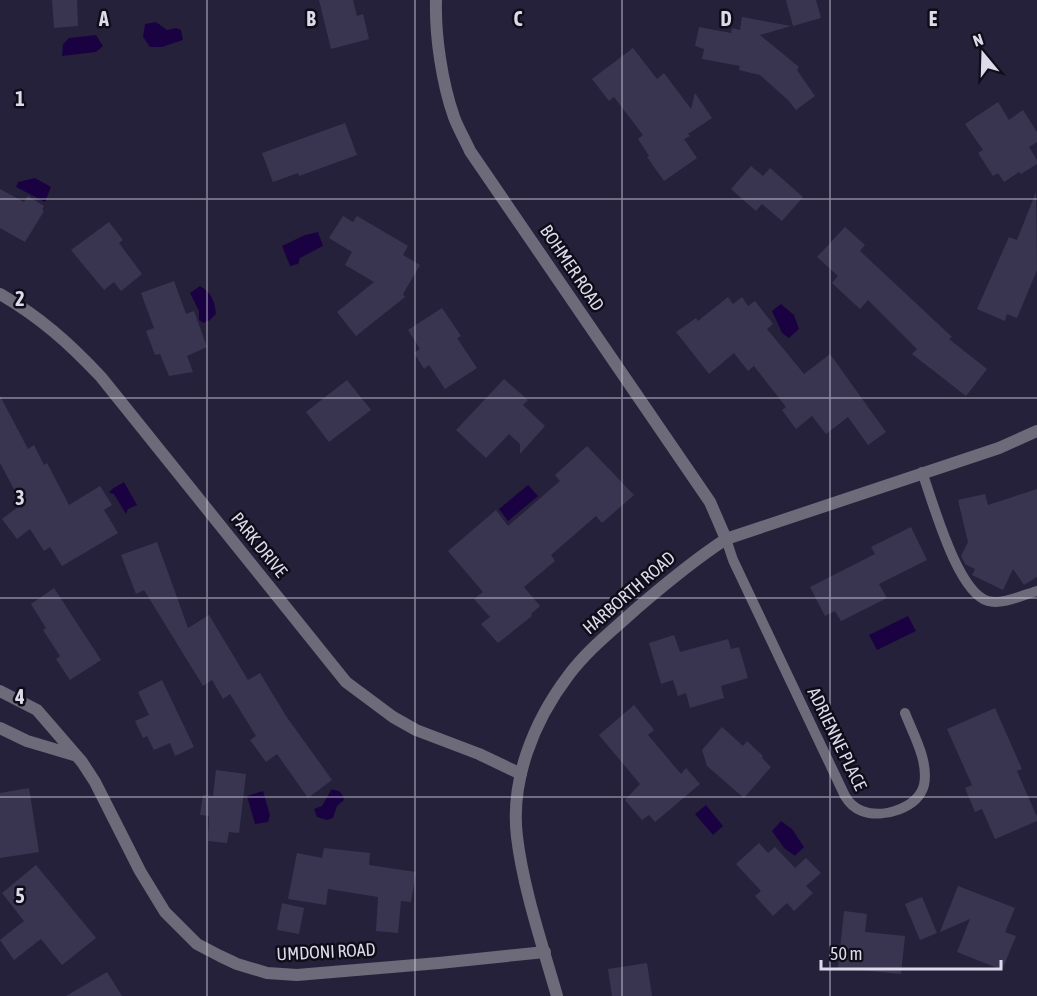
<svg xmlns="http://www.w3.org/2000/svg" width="1037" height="996" font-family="'Asap Condensed',sans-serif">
<rect width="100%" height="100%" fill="#26213a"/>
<g fill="#1a0242">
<polygon points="156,22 167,30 176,28 181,30 183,40 162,47 150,47 143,37 145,24"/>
<polygon points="96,35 103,46 96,52 62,56 63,44 69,38"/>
<polygon points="35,178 51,187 45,202 16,187 18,182"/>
<polygon points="318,232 323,246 300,258 298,264 290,266 282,246 305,235"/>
<path d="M200,286C211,292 215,301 216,314L210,320L203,323L199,320V311L190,293Z"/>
<polygon points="781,304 794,315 799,329 789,338 782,333 772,311"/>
<polygon points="124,482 137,505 128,509 126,514 114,494 109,493 112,489"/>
<polygon points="528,485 538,496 508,521 499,509"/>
<polygon points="908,616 916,631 877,650 869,635"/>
<path d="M331,790C338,789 343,793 344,800L337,806L333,818L327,820L317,817L314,809L322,806Z"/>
<polygon points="263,791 270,815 268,822 255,824 247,796"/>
<polygon points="706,805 723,826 713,835 695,814"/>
<polygon points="781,821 792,829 804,847 795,856 784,848 772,831"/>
</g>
<g fill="#393550">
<polygon points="52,0 77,0 78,26 54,28"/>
<polygon points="319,0 353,0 357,16 363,14 369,39 331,49"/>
<polygon points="786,0 816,0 821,18 793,26"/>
<polygon points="742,17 791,26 760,35 799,67 797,70 815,96 796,110 788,100 760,75 739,70 740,66 702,59 704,49 695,46 699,27 731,33 732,28 740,30"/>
<polygon points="633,48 657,79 664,73 691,109 695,93 712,118 688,134 690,136 684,139 697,158 664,181 647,157 649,156 638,139 643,135 614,97 609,101 592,79"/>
<polygon points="998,102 1009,120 1023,110 1037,132 1037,142 1029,147 1037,160 1037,164 1021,174 1019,172 1004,182 998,173 993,176 978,153 983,150 965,124"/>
<polygon points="345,123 357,155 299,176 298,173 273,182 262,153"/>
<polygon points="751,166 763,176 770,168 803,197 782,221 762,204 756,211 731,189"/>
<polygon points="0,189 24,202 28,196 44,206 42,210 44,211 25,242 0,228"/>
<polygon points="1036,192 1037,270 1017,318 1007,314 1005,321 977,309 1009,237 1017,240"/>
<polygon points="343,216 353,222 357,216 408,246 403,255 420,265 403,294 405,297 356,336 337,312 374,282 345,265 352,252 329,238"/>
<polygon points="109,222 123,240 119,243 142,274 121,291 114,282 104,290 71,250"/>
<polygon points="845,227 865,245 860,251 952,337 949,339 987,369 966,396 912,354 917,349 868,300 860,309 832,283 838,276 817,257"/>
<polygon points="174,281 186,314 194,311 207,347 187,356 193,372 169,376 160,354 155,355 146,331 154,328 141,293"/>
<polygon points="728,297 733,304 742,297 748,306 755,301 773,324 767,329 804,374 830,354 886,432 868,445 848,417 826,434 812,416 796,429 782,410 786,407 754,366 748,371 734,353 709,374 676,332 696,318 698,321"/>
<polygon points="442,308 461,336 457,338 477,368 445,389 429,365 424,369 414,353 420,349 408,330"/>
<polygon points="504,379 528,400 523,405 545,426 520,454 520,444 509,434 486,458 456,430"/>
<polygon points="347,380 371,410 329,442 306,412"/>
<polygon points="0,396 28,449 34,445 44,465 47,463 69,505 100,486 112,505 104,510 118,533 62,566 50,547 44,551 30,529 17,539 2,519 22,504 0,463"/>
<polygon points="587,446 634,495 602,523 596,516 551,555 555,561 524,587 540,606 531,614 532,616 498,643 481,624 490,617 474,599 483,592 448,551 496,510 508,526 560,481 555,475"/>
<polygon points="1037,489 1037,577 1024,585 1013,569 1003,590 972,575 975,569 965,564 961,556 968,542 958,500 985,494 988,505"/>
<polygon points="911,527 927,560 879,584 887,598 841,621 835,611 825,616 810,587 875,554 871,547"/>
<polygon points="157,542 188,628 209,615 248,680 260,673 286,716 332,780 308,798 277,754 266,762 250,740 256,736 230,694 223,699 212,680 203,686 144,590 136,594 121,555"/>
<polygon points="54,588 101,660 70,680 56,659 60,656 43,630 46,628 31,604"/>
<polygon points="674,635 680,652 728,639 731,649 739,647 748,678 721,686 724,698 690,708 686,693 678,696 673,680 661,684 649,643"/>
<polygon points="162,680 194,747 175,756 170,743 154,750 147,736 143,738 135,721 149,715 138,692"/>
<polygon points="634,705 654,730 648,735 681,774 686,768 700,784 655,822 649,815 642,820 625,800 640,784 599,735"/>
<polygon points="995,708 1022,769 1017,771 1037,817 1037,821 995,839 982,809 975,812 965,788 972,785 947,729"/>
<polygon points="722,727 743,746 747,741 763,756 762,758 771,767 744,798 707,766 702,750"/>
<polygon points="216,770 246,774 239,833 229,832 227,843 208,841 209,816 200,815 203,795 213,796"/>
<polygon points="29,788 39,852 0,858 0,793"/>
<polygon points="759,843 768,853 775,847 795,868 806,858 821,873 806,886 813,893 794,911 787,903 773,916 755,896 761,891 736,864"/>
<polygon points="324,848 370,853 369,865 416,872 411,902 401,901 398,933 376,931 378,897 328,889 326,905 288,899 297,853 322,858"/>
<polygon points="36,865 96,938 62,965 41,939 14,960 0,940 24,921 2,893"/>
<polygon points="958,886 1015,908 1005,932 1016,936 1002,970 957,952 970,919 940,932"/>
<polygon points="922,897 937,933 920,940 905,904"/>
<polygon points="282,903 304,908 299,934 277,930"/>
<polygon points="844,911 867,914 865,932 905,936 901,974 838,968"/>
<polygon points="647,963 652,996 612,996 608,969"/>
<polygon points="107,972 122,996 66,996"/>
</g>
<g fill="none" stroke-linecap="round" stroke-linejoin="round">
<g stroke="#6d6b79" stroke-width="10">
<path d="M922,472C933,502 957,592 988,601C1002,605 1023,595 1037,591"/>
<path d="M726,539L733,560L845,796C849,803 854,808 862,811C883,819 918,808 924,785C929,761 913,734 905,713"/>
</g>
<g stroke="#6d6b79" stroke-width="12">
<path d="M436,0C435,36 442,83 454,117C458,128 465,140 470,151L710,502L726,539"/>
<path d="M0,294C40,317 69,343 101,377L346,682L393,717L416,730L479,754L521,774"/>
<polyline points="0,691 37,710 82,762 95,782 140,871 165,912 197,944 220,956 237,964 267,973 297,975 439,963 545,952"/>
<polyline points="0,728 27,741 74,755"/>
<path d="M557,996C543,947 523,888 517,837C510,780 534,721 568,676C587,650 613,630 636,609C665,584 694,560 726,539L999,448L1037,431"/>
</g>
</g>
<path fill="none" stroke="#dcdaeb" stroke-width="1.5" stroke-opacity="0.55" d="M207,0V996M415,0V996M622,0V996M830,0V996M0,199H1037M0,398H1037M0,598H1037M0,797H1037"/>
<g text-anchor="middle" stroke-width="5" stroke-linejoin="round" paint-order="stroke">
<g font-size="18" fill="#dcdaeb" stroke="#0e0d18">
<text transform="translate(572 268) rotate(56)" y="6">BOHMER ROAD</text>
<text transform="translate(259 545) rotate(51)" y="6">PARK DRIVE</text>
<text transform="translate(629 593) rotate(-41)" y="6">HARBORTH ROAD</text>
<text transform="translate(837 739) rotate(64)" y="6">ADRIENNE PLACE</text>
<text transform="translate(326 952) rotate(-3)" y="6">UMDONI ROAD</text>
</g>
</g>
<g font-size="20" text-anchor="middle" font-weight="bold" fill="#dcdaeb" stroke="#0e0d18" stroke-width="5" stroke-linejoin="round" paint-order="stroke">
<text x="104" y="26">A</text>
<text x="311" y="26">B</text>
<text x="518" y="26">C</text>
<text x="726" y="26">D</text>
<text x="933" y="26">E</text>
<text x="20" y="106">1</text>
<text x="20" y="306">2</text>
<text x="20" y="505">3</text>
<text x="20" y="704">4</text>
<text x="20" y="903">5</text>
</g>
<g transform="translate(983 54) rotate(341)" stroke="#0e0d18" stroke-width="4.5" paint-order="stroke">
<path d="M0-4.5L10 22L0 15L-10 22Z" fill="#dcdaeb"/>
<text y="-9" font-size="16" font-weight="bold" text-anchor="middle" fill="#dcdaeb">N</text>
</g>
<path d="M821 960v9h180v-9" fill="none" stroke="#dcdaeb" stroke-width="3"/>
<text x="830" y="960" font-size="18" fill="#dcdaeb" stroke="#0e0d18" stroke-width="4.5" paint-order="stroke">50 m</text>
</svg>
